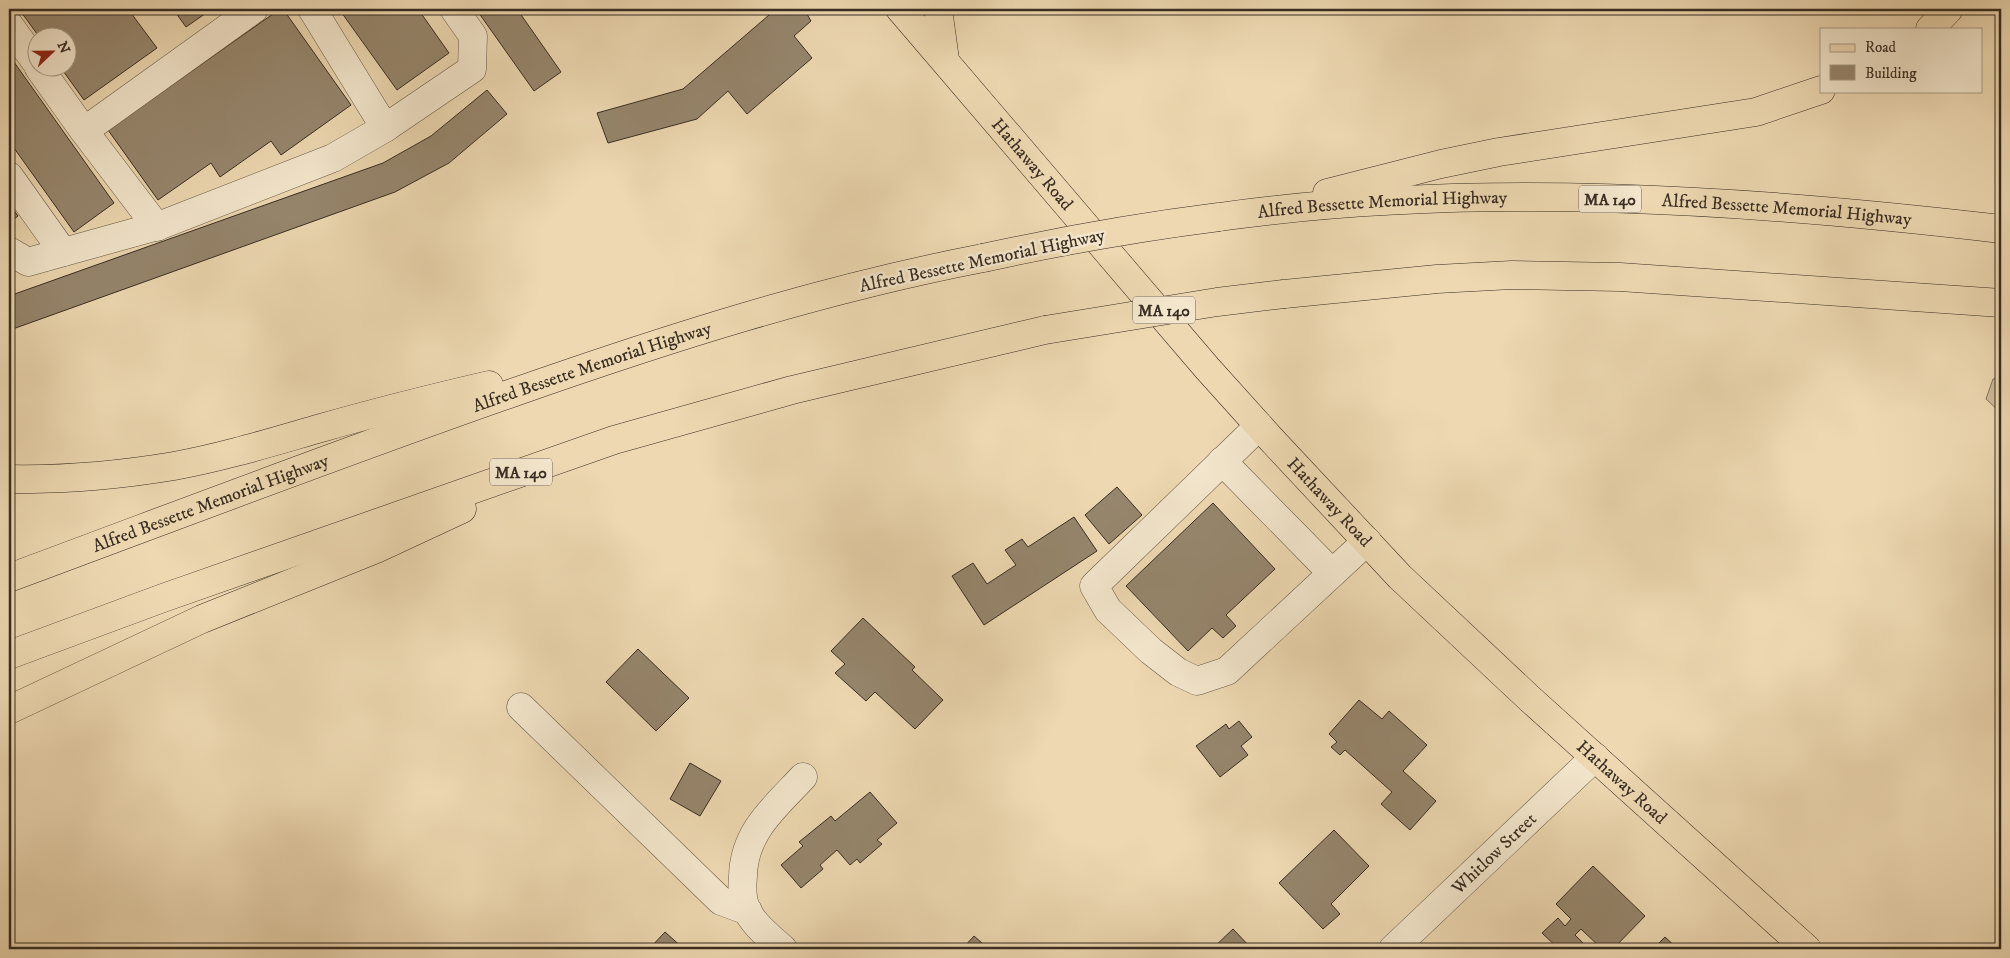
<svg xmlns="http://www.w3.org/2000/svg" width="2010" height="958" font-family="'IM FELL DW Pica',serif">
<rect width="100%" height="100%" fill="#edd8b1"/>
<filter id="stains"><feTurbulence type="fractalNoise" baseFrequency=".004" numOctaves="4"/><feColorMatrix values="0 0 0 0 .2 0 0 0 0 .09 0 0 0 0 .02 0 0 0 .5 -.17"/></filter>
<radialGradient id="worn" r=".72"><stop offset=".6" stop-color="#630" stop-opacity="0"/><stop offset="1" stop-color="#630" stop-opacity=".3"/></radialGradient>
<polygon fill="#cebb99" stroke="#83745e" points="2001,377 2001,413 1986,399 1993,379"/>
<g fill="#96866d" stroke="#382d23">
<polygon points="19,9 128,9 157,48 84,100 61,68 68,68 68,38 40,38"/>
<polygon points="173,9 212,9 186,27"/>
<polygon points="280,9 283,9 351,105 281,155 271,141 220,177 211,163 158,200 108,130"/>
<polygon points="339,9 418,9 449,53 397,90"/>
<polygon points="476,9 517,9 561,72 534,91"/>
<polygon points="776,9 804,9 811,21 794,36 812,58 747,114 728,91 697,119 608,143 597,113 683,89"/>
<polygon points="9,55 114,203 74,232 9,141"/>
<polygon points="487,90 507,114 449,163 395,192 10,330 9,296 383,163 431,136"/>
<polygon points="9,203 18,216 9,223"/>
<polygon points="1117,487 1142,515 1109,544 1085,515"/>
<polygon points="1213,503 1275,569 1226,615 1236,626 1223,638 1212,628 1188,651 1126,586"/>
<polygon points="1074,517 1097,551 984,625 952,576 973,563 987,584 1016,565 1005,550 1022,539 1028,547"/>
<polygon points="863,618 915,667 912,670 943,700 915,729 875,692 866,701 835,673 845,664 831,651"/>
<polygon points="638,649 689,698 656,731 606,682"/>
<polygon points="1359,700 1382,719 1389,711 1427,745 1403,771 1436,801 1410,830 1381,804 1392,792 1345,750 1340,755 1331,747 1337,742 1329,734"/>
<polygon points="1239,721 1252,737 1241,746 1248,755 1220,777 1196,746 1226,724 1229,729"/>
<polygon points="690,763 721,781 700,816 670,799"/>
<polygon points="870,792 897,823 877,840 882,844 860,863 857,859 850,865 837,850 820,865 823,869 801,888 781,865 803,846 799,842 831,816 835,821"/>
<polygon points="1334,830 1369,866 1331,904 1340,914 1323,929 1279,883"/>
<polygon points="1593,866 1645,916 1613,949 1602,949 1581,929 1575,935 1586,946 1582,949 1559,949 1542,933 1558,918 1565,926 1571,919 1556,904"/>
<polygon points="1233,929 1252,949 1212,949"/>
<polygon points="665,932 684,949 649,949"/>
<polygon points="974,936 989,949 962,949"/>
<polygon points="1665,937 1678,949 1653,949"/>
</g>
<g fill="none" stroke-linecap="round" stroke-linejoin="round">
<g stroke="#655846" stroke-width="29">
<g id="minor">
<polyline points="9,25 38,65"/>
<polyline points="39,68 84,131 254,9"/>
<polyline points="385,128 472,69 473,36 454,9"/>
<polyline points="84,131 157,227"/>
<polyline points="9,176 63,252"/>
<polyline points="9,251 28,262 161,225 333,158 385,128 312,9"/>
<polyline points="1259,426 1094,586 1108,610 1151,651 1178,672 1197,681 1227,671 1367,541"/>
<polyline points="1222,461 1332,573"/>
<polyline points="521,707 721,901 748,911"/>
<path d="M783,949C770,937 752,924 745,906C742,897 742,886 743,876C744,832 774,808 803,777"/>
<path id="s1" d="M1393,949L1595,757"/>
</g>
</g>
<g stroke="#382d23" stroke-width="29">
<g id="major">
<path id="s2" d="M900,9L1207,368L1270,438L1400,577L1529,698L1807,949"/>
</g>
</g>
<g stroke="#382d23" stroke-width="29">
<g id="highway">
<polyline points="938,9 945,60"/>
<polyline points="1930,29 1949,9"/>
<polyline points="1327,193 1441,164 1499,152 1756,112 1821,90"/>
<path id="s3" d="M1219,217C1475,181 1745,199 2001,229"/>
<polyline points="1284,294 1437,279 1512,275 1620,277 2001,303"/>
<path d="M9,479C64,480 120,475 174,466C224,457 272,442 321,428C377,412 433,398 489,385"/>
<path id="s4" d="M9,578C176,516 343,452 512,393C666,339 822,289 983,258"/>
<polyline points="9,655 163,598 614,440 792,390 1045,330"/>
<polyline points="9,710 202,619 376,549 462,509"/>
</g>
</g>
<use href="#minor" stroke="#f3e6cc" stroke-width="28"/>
<use href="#major" stroke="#edd8b1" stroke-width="28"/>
<use href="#highway" stroke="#edd8b1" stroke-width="28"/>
<g stroke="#382d23" stroke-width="29" stroke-linecap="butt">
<g id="highway-bridge">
<path d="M983,258C1061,241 1139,227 1219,217"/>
<polyline points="1045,330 1217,302 1284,294"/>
</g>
</g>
<use href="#highway-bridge" stroke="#edd8b1" stroke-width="28"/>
</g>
<g text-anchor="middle" stroke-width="5" stroke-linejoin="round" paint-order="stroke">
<g fill="#f3e6cc" stroke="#706456" stroke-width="1">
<rect x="1579" y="185.5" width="62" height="27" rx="4"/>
<rect x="1133" y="296.5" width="62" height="27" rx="4"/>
<rect x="490" y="458.5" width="62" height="27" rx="4"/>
</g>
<g font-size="16" font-weight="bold" fill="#382d23">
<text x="1610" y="205">MA 140</text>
<text x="1164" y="316">MA 140</text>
<text x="521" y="478">MA 140</text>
</g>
<g font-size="18" fill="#382d23" stroke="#f3e6cc">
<text dy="6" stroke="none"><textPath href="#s2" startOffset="204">Hathaway Road</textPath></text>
<text dy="6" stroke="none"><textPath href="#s3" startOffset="164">Alfred Bessette Memorial Highway</textPath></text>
<text dy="6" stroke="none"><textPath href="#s3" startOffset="569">Alfred Bessette Memorial Highway</textPath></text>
<text transform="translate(982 260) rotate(-12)" y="6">Alfred Bessette Memorial Highway</text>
<text dy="6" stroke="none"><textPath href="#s4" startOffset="620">Alfred Bessette Memorial Highway</textPath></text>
<text dy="6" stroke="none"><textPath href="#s2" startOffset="654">Hathaway Road</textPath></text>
<text dy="6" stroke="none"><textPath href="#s4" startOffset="215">Alfred Bessette Memorial Highway</textPath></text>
<text dy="6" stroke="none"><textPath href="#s2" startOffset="1059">Hathaway Road</textPath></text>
<text dy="6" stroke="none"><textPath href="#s1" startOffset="139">Whitlow Street</textPath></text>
</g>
</g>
<rect width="2010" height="958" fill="none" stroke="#edd8b1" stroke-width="30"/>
<rect x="10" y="10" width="1990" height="938" fill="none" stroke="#382d23" stroke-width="2.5"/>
<rect x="15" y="15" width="1980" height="928" fill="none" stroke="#382d23"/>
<rect x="1820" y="28" width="162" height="65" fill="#f3e6cc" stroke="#a89c88"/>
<rect x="1830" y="44" width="25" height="8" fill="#edd8b1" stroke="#a89c88"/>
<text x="1865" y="52" font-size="15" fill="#382d23">Road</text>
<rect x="1830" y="65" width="25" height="15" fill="#96866d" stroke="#a89c88"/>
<text x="1865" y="78" font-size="15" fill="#382d23">Building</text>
<g transform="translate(52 52) rotate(68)"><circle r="24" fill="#f3e6cc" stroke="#a89c88"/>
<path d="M0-4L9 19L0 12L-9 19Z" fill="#8f2418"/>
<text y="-8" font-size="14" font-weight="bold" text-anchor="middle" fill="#382d23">N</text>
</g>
<rect width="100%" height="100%" filter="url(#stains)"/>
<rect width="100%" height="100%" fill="url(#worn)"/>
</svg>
